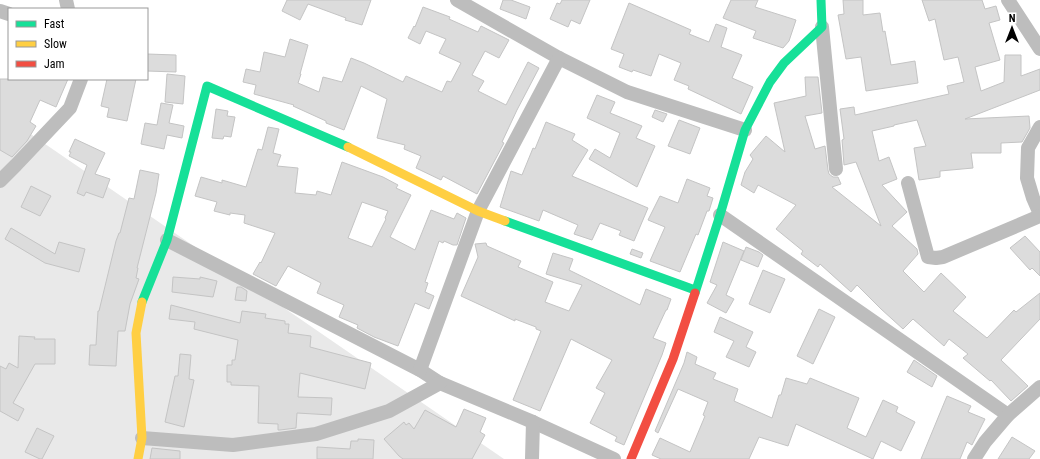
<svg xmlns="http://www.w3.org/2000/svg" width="1040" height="459" font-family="'Roboto Condensed',sans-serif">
<rect width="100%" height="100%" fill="#fff"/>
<polygon fill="#e9e9e9" points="0,113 504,459 0,459"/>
<g fill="#dcdcdc" stroke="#c4c4c4" fill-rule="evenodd">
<polygon points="287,0 371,0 362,25 345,20 346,18 308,4 300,20 282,11"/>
<polygon points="503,0 511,0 530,7 526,19 500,9"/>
<polygon points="562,0 590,0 580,24 571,20 568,27 550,19 557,3 560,4"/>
<polygon points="731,0 758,0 755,7 796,20 789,41 783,48 753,38 756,31 723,18"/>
<polygon points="843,0 863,0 863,15 880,13 883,32 885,31 891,65 915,61 918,83 866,91 861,57 846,59 838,15 844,14"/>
<polygon points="922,0 982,0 985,9 996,6 1000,20 989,23 1000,60 975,67 981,91 1004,82 1005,55 1021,55 1021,76 1040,69 1040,90 965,119 1029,116 1030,128 1022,142 1001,143 1001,153 971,153 973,168 940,171 940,177 919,180 914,148 926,146 917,120 894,125 894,126 872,131 879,161 889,157 897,179 882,185 907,212 892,226 917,249 918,254 903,271 924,292 941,273 966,297 953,311 987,338 1014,310 1016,312 1040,293 1040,319 1001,360 1028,386 1011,401 991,380 990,381 963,358 968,354 949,339 944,346 913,319 903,329 881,309 857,285 851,292 820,264 818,267 801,254 803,251 776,229 796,205 758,185 754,193 741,185 745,172 753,159 750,155 766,136 785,152 774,103 806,96 805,77 818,77 822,113 805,116 815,149 825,146 828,170 829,174 833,177 838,177 841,184 832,187 881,226 856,162 844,165 842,140 844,139 840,109 854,107 855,115 949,94 947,86 964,82 958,57 944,60 935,19 929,21"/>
<polygon points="629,3 691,30 689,34 709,42 716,24 727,28 721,47 742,55 732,78 753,87 741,114 688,89 689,86 674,80 681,63 659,54 651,76 633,70 632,72 619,67 624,54 611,49"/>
<polygon points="423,7 450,17 449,19 478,32 481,26 509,40 499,58 485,51 472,75 484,81 478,91 506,105 528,62 539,68 517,110 502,142 504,143 477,194 443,176 441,180 416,168 421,156 404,149 405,145 377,138 387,99 361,86 344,130 326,123 326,121 293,106 294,105 254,94 256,85 243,82 246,69 260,72 264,52 285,57 290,39 308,45 300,74 301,74 298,83 319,92 323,77 342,82 351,58 364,63 403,82 406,76 442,92 447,81 451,82 461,63 439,53 446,39 426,31 420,44 408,38 414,26 415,27"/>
<polygon points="147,54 176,55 176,72 147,71"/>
<polygon points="167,74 185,76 183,104 165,102"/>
<polygon points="0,79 68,79 56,107 40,100 30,122 36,126 27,141 12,157 0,150"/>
<polygon points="107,79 136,79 127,121 107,117 109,108 101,106"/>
<polygon points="597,95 615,102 610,113 642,126 636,138 655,146 637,187 589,159 595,149 610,158 620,133 587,118"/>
<polygon points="161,103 173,105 169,123 184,126 182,138 167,135 164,149 141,144 145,123 157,125"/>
<polygon points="216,109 228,111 227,116 235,117 231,137 224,136 223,139 212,138"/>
<polygon points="655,110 667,114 663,122 652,117"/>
<polygon points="679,120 700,128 690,154 668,146"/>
<polygon points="546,122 575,134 572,140 588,150 572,176 648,208 634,241 619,235 621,231 600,223 592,240 574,234 578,225 543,210 539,221 500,207 511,171 522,175 533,148 535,149"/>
<path d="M268,127L279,129L273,153L281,155L277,166L298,168L295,193L316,195L317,191L331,195L342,162L383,177L398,185L396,188L411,195L390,237L415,250L431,210L454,219L457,213L466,218L457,245H453L444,241L443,243L439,241L425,282L428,283L425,292L434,296L429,309L415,303L398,346L374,337L357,328L358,325L339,317L344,305L317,293L321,283L288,266L276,286L253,274L260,262L261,263L275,233L244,223L245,215L230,213V215L214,211L217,202L195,196L201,177L222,183V180L246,187L258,149L262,150ZM362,202L388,211L385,218L386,219L372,247L348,238Z"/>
<polygon points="75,139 105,153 95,174 110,179 103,198 86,192 84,196 77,193 87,165 69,156 71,152 69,152"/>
<polygon points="140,170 159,174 156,193 137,268 138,268 136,278 139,279 130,304 125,331 118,331 116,366 89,365 90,345 96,345 98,311 99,311 116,241 119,233 120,233 129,198 134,199"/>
<polygon points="687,179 710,188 707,196 713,198 709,211 707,211 698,235 696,234 680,272 650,261 665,227 648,220 660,196 678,203"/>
<polygon points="31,186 51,196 40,216 21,207"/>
<polygon points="11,228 55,254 59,242 85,249 79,272 45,263 5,239"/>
<polygon points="1025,236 1040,252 1040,276 1032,268 1030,270 1010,248"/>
<polygon points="723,242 744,251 726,295 734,299 726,313 707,303 717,285 710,282"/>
<polygon points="486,243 487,246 521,261 518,267 553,282 545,302 569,311 582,285 546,274 553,253 573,259 569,270 640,305 646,289 671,299 667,310 666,310 653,338 666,343 662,355 624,445 615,441 617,437 590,423 605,393 596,388 612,360 571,339 540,411 513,400 541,331 536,329 536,327 515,319 515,321 461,296 478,257 475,244"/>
<polygon points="746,247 759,252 763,255 758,267 741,260"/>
<polygon points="632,249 643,253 641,258 630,254"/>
<polygon points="763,270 785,279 770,313 749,304"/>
<polygon points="173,277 200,279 200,277 217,281 213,297 172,292"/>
<polygon points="237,287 241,287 247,291 246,301 235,300"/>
<polygon points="171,305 240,323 242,311 266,314 265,318 285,321 285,324 289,324 288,333 311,336 310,347 371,363 365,389 300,373 298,397 332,398 331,415 297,413 296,428 280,430 278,430 278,424 258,423 259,386 231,385 231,382 227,382 227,365 232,365 232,360 235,360 238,340 194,329 195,322 169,319"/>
<polygon points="819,309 835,317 813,364 797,356"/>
<polygon points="720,317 753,332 746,347 756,352 749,367 726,357 734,341 714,332"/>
<polygon points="19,336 35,337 34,339 55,339 55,364 35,364 13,403 24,409 18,421 0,411 0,366 6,369 9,363 18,368"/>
<polygon points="687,352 697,357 695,364 716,373 713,379 738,389 734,401 772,418 779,395 781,395 786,378 807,384 810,378 859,398 847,428 866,437 883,400 898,407 896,412 915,422 901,451 881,441 873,459 796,424 788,446 759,437 749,459 661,459 652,455 660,438 690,452 705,416 703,415 708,402 678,389 658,433 655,431 684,363"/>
<polygon points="180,354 191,355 189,379 194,380 184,427 165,422 175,376 178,376"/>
<polygon points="914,360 937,376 932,387 907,372"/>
<polygon points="947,396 971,406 968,412 985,419 972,445 967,442 960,459 921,459"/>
<polygon points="464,409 486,418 480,432 485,435 472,459 403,459 399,456 384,439 404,422 406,425 409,423 414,429 425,410 456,427"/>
<polygon points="37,428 54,436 42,459 40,459 25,452"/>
<polygon points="1012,437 1035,451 1029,459 998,459"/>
<polygon points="358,439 374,440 373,459 317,459 317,447 350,449 351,441 358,441"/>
<polygon points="152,448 180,451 180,459 150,459"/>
</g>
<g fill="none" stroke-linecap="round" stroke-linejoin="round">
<g stroke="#bdbdbd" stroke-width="14">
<polyline points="66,0 68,9"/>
<polyline points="457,0 559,58 627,92 745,130"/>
<polyline points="1008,0 1040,49"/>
<polyline points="0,11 9,14"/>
<polyline points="822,27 836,169"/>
<polyline points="1040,127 1028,148 1027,178 1033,198 1040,214"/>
<polyline points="0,181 16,165 70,108 81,79"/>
<polyline points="908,183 928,257 936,258 943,257 1040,216"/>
<polyline points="720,215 1008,415"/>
<polyline points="167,240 420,370 440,383 533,422 614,459"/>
<polyline points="420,370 478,211 559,58"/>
<polyline points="142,438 233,445 316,434 389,411 440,383"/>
<polyline points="532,459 533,422"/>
<polyline points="974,459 985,442 1008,415 1040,387"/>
</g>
<g stroke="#16e098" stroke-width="9">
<polyline points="505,221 695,290"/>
<polyline points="695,293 720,215 745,130 770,82 784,63 822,27 821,0"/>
<polyline points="142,302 167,240 207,86 348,147"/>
</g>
<g stroke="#ffcf43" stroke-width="9">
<polyline points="348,147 478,211 505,221"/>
<polyline points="138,459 142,438 136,333 142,302"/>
</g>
<polyline stroke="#f24e42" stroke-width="9" points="631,459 673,359 695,293"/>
</g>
<rect x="8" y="8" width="140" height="72" fill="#ffffff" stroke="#999999"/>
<rect x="16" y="21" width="20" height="6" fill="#16e098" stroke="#999999"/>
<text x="44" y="28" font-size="12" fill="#000000">Fast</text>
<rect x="16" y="41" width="20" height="6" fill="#ffcf43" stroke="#999999"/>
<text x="44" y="48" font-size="12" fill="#000000">Slow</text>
<rect x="16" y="61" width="20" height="6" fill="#f24e42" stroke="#999999"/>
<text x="44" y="68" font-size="12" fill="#000000">Jam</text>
<g transform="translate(1012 28)" stroke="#ffffff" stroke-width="3" paint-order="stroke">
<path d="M0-3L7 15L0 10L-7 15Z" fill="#000000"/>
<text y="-6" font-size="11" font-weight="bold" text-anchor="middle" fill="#000000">N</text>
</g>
</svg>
